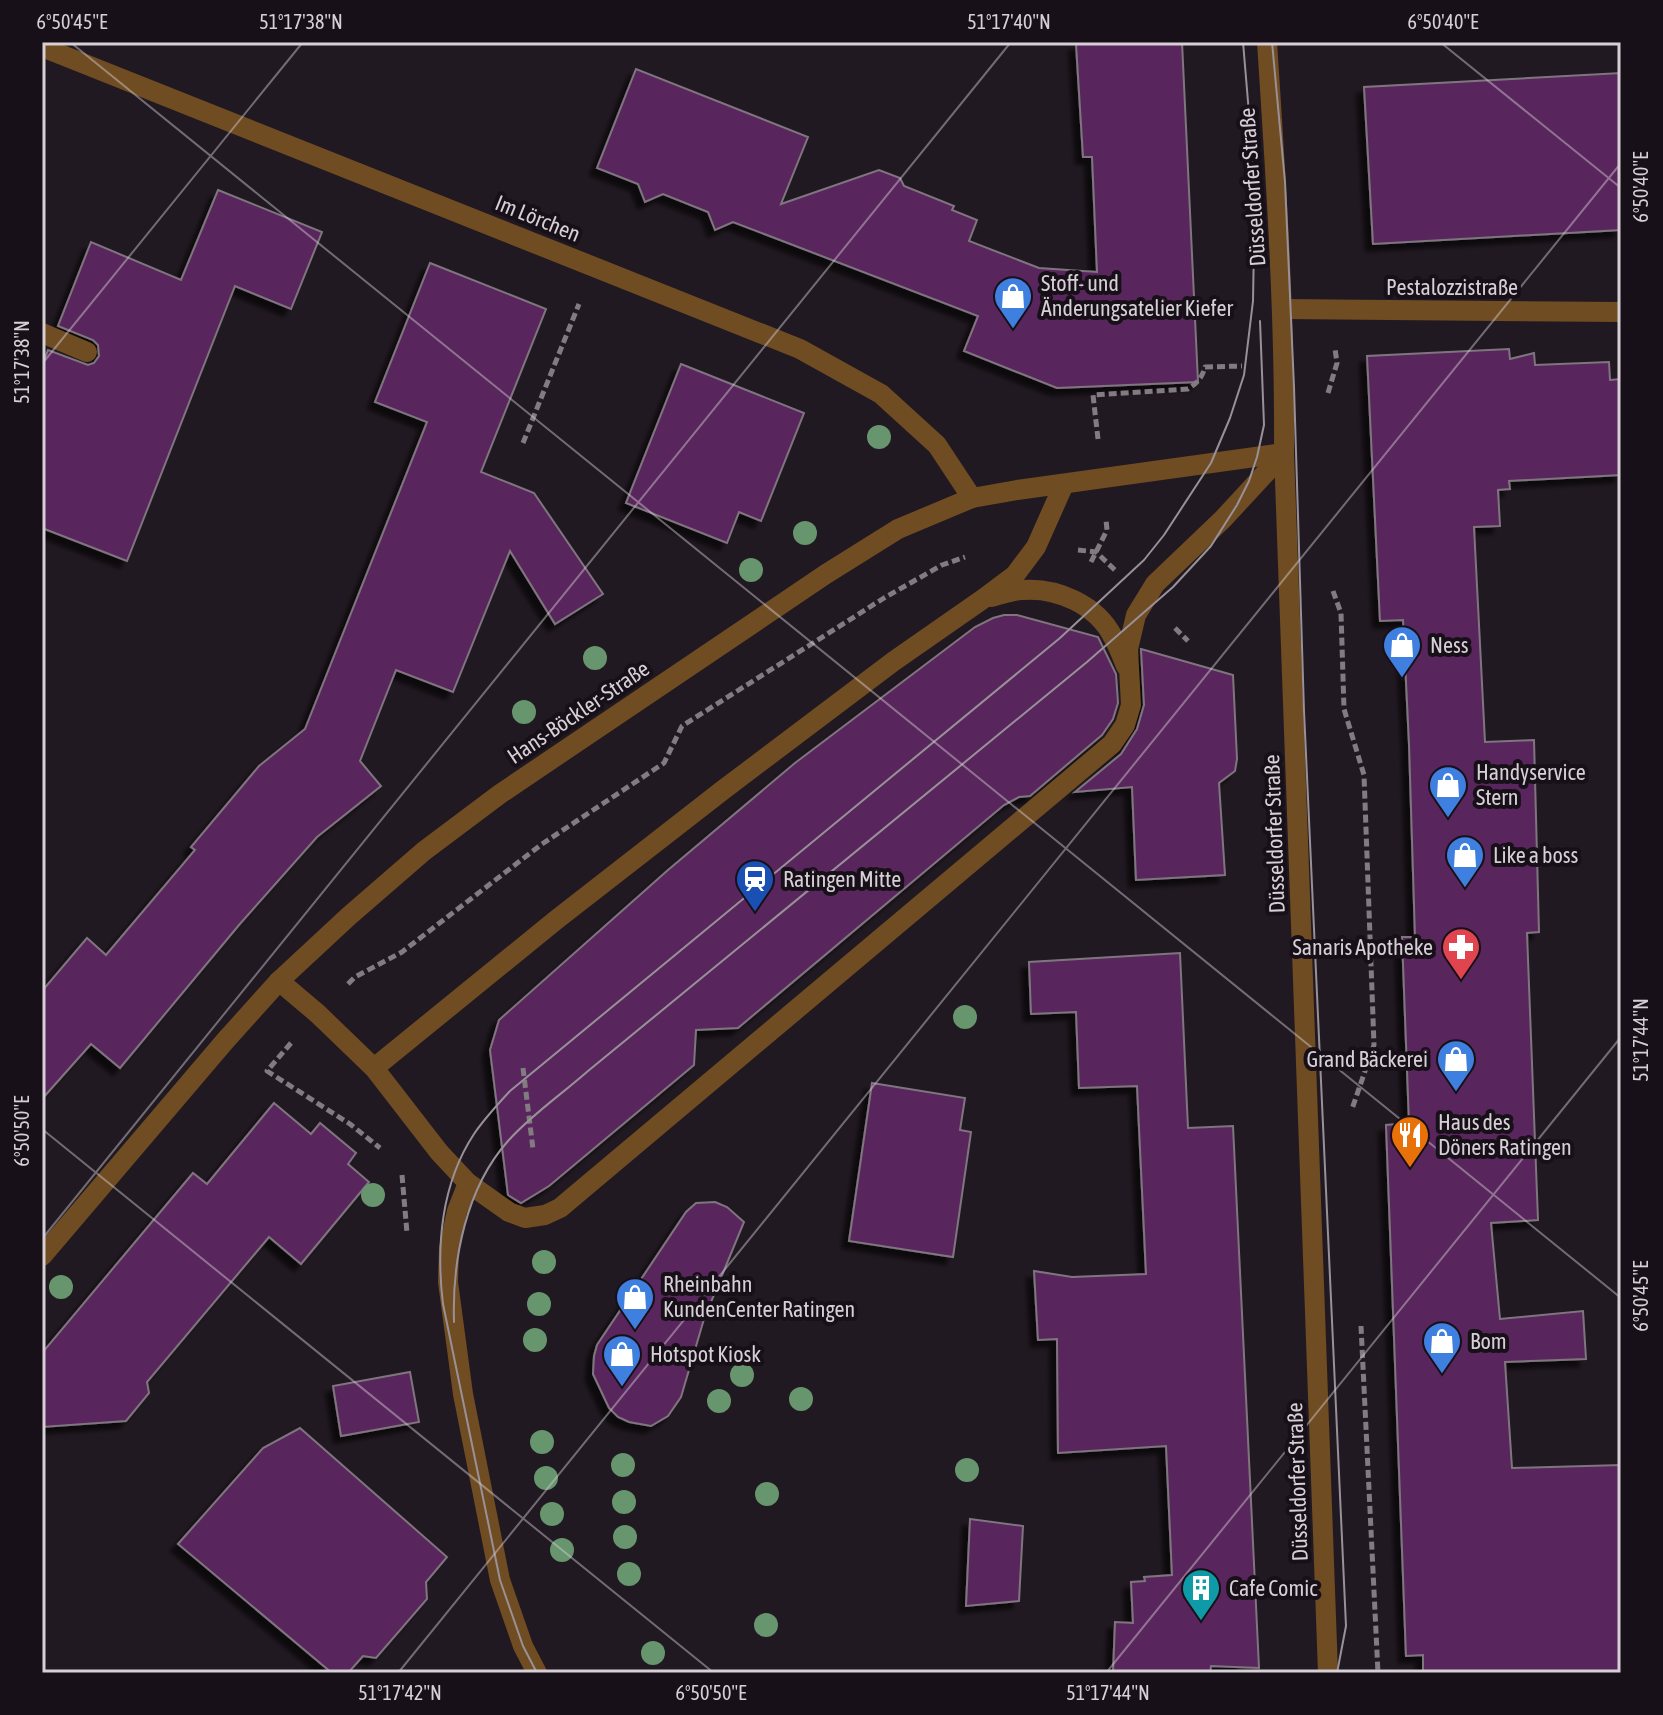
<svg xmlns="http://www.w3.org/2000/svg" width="1663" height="1715" font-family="'Asap Condensed',sans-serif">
<defs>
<filter id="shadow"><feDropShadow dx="-7" dy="7" stdDeviation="2" flood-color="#0009"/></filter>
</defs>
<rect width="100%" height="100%" fill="#211921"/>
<g fill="#59255b" stroke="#7f757f" stroke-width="2" filter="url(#shadow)">
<polygon points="1104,42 1182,42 1198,382 1057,388 964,351 978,316 733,222 715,230 708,212 663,194 645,202 638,184 597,168 636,69 808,137 781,204 879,170 900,178 904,186 954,206 952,210 977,220 969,241 1039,268 1097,272 1092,157 1083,157 1076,44"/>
<polygon points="1621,73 1621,230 1373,244 1364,87"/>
<polygon points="218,190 322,232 291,309 235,286 127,561 42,528 42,366 48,350 88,365 94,363 99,356 98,345 93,340 58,326 91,242 181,280"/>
<polygon points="430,263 546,309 481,472 534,493 603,594 555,624 510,551 453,692 396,670 360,761 381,786 317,837 239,925 120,1068 91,1044 42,1099 42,991 87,938 106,955 195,850 191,847 259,766 305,729 427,422 375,402"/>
<polygon points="1509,349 1510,359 1534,353 1535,365 1609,362 1610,380 1621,379 1621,475 1509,481 1510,489 1498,490 1500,526 1474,527 1485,742 1534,740 1539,932 1527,933 1538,1220 1491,1223 1500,1319 1583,1311 1586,1359 1505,1362 1512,1468 1621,1465 1621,1673 1423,1673 1423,1655 1406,1656 1386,1125 1409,1123 1402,937 1415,937 1409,744 1403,620 1380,621 1367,356"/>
<polygon points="681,364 804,413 761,521 739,512 727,543 626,503"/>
<polygon points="1004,615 1017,615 1098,637 1116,674 1118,703 1113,719 1102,735 1030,796 1019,797 1004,805 738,1028 696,1030 694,1065 549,1186 521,1203 508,1195 490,1050 499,1020 668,870 795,763 975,627 993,618"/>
<polygon points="1141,649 1233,675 1237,759 1235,771 1219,783 1225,875 1136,880 1132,787 1075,792 1121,754 1137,729 1144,705"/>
<polygon points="1180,953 1188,1128 1233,1126 1259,1668 1211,1666 1210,1673 1113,1673 1115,1622 1133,1623 1131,1582 1145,1581 1144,1577 1172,1575 1166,1446 1058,1453 1057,1339 1038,1340 1034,1271 1072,1277 1146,1274 1137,1086 1079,1088 1076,1012 1031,1014 1029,962"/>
<polygon points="872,1083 965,1098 960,1130 971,1132 953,1257 849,1241"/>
<polygon points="274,1103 311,1134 320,1123 356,1153 348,1164 369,1182 301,1264 269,1237 147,1382 149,1393 126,1421 42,1427 42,1353 193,1173 207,1184"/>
<polygon points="715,1202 727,1207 744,1222 704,1319 681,1397 668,1416 651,1426 629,1422 618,1417 609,1408 593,1374 594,1356 597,1345 686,1212 696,1203"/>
<polygon points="410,1372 419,1422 341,1436 333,1386"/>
<polygon points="300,1428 447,1557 426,1582 427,1599 376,1658 363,1656 348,1673 332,1673 178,1544 263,1448"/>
<polygon points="970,1519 1023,1526 1019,1601 966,1606"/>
</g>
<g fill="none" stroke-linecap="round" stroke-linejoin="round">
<g stroke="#827b82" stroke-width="5" stroke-dasharray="8 4" stroke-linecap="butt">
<polyline points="1328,393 1337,363 1335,349"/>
<path d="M1098,439L1093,395L1188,389C1197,383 1202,378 1205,367L1242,366"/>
<polyline points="523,443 579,304"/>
<polyline points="1078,550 1096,552 1116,571"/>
<polyline points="1091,562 1107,530 1106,520"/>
<polyline points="1333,591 1341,613 1344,709 1364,775 1374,1045 1352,1109"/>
<polyline points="1175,628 1188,641"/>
<polyline points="348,984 355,977 402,952 542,844 664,763 682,726 884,598 942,565 965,557"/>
<polyline points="291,1043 267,1071 350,1124 380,1148"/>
<polyline points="523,1068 533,1149"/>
<polyline points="402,1175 407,1233"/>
<polyline points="1361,1326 1378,1673"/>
</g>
<g stroke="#704c22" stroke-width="20">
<polyline points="42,333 87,352"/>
<path d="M991,597C1001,595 1012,590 1022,590C1057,587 1097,605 1113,637C1118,646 1122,656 1126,666"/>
<polyline points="279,981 318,1014 374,1068 439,1152 468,1183 509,1212 525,1218 545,1215 560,1208 1112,744 1125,725 1131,705 1128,649 1136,615 1155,584 1223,519 1284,453"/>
<polyline points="374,1068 556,920 723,790 894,661 983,599 1015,575 1036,547 1064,484"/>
<polyline points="468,1183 457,1211 449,1248 448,1282 463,1394 500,1580 523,1646 537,1673"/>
</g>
<g stroke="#704c22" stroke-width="20">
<polyline points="42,47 800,349 881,394 937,445 972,498"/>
<polyline points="1282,309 1621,312"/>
<polyline points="1284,453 1328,1673"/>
</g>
<path stroke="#704c22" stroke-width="20" d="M42,1256L225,1041L279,981L349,916L424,851L500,794L826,574L898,529L972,498L1017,490L1284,453C1285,316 1276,179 1267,42"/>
<g stroke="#989198" stroke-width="2">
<polyline points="1243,42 1256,197"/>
<polyline points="1272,42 1285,182 1294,387 1304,711 1346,1626 1337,1673"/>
<path d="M454,1322C452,1260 466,1188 508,1141C531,1115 562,1094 588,1071L1087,662L1173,587L1211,546L1237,505L1249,481L1257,457L1264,425L1260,321"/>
<path d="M537,1673L523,1646L500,1580L443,1304C436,1247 441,1184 474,1134C484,1119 497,1105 510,1091L1060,638L1144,560L1164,535L1211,463L1230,418L1244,375L1253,301L1255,188"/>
</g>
</g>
<g fill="#67956d">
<circle cx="879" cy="437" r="12"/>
<circle cx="805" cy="533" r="12"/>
<circle cx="751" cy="570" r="12"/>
<circle cx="595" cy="658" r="12"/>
<circle cx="524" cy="712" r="12"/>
<circle cx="965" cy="1017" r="12"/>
<circle cx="373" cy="1195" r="12"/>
<circle cx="544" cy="1262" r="12"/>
<circle cx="61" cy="1287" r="12"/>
<circle cx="539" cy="1304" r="12"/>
<circle cx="535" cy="1340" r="12"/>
<circle cx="742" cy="1375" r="12"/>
<circle cx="801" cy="1399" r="12"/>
<circle cx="719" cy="1401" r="12"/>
<circle cx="542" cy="1442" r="12"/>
<circle cx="623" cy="1465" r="12"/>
<circle cx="967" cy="1470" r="12"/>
<circle cx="546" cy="1478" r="12"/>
<circle cx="767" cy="1494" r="12"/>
<circle cx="624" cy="1502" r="12"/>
<circle cx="552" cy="1514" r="12"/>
<circle cx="625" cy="1537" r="12"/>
<circle cx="562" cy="1550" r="12"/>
<circle cx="629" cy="1574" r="12"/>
<circle cx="766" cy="1625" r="12"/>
<circle cx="653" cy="1653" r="12"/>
</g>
<path fill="none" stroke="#d6d0d6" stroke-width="2" stroke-opacity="0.45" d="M70,42L1621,1298M1440,42L1621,188M42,364L303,42M42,1129L714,1673M42,1239L1011,42M398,1673L1621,163M1106,1673L1621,1037"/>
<defs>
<g id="shop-pin" transform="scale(2)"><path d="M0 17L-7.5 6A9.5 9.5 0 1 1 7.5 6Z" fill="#3f7fe0" stroke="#181018"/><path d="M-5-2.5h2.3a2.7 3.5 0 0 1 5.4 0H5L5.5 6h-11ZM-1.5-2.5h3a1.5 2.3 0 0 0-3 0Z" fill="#fff"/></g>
<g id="station-pin" transform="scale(2)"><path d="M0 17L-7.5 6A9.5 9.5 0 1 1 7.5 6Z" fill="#1a4fb4" stroke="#181018"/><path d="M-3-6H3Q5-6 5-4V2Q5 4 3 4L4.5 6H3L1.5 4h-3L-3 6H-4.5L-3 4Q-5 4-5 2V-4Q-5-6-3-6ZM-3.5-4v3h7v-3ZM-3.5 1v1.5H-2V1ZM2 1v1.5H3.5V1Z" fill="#fff"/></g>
<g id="pharmacy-pin" transform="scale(2)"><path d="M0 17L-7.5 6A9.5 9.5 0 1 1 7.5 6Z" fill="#e0444e" stroke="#181018"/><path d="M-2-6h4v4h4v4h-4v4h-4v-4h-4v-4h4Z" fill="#fff"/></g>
<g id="restaurant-pin" transform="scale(2)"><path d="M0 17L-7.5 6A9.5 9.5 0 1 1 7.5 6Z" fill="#e8710a" stroke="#181018"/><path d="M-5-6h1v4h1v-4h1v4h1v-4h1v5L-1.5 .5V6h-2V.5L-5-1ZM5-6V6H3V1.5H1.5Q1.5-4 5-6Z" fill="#fff"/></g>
<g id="building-pin" transform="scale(2)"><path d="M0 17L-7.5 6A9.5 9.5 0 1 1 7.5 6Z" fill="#0f9aa8" stroke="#181018"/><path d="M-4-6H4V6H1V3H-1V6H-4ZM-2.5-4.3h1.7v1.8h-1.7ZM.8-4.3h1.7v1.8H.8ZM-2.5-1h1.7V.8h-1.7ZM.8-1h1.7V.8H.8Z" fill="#fff"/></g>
</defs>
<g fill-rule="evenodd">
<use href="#shop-pin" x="1013" y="296"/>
<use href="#shop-pin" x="1402" y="645"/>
<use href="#shop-pin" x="1448" y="785"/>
<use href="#shop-pin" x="1465" y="855"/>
<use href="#station-pin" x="755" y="879"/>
<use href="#pharmacy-pin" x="1461" y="947"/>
<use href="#shop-pin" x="1456" y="1059"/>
<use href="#restaurant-pin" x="1410" y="1135"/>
<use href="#shop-pin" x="635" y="1297"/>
<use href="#shop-pin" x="1442" y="1341"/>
<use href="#shop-pin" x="622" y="1354"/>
<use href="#building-pin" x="1201" y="1588"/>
</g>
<g text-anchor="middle" stroke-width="8" stroke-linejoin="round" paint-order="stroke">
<g font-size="22" fill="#d6d0d6" stroke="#181018">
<text transform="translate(1252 187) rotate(-94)" y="8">Düsseldorfer Straße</text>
<text transform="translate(538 218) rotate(22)" y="8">Im Lörchen</text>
<text x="1452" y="295">Pestalozzistraße</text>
<text transform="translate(578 712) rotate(-34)" y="8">Hans-Böckler-Straße</text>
<text transform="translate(1274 834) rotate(-92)" y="8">Düsseldorfer Straße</text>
<text transform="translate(1297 1482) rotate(-92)" y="8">Düsseldorfer Straße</text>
</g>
<g font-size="22" fill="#d6d0d6" stroke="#181018" text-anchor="start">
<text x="1041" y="291">Stoff- und<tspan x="1041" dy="25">Änderungsatelier Kiefer</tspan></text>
<text x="1430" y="653">Ness</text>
<text x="1476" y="780">Handyservice<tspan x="1476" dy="25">Stern</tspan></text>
<text x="1493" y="863">Like a boss</text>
<text x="783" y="887">Ratingen Mitte</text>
<text x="1433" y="955" text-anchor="end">Sanaris Apotheke</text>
<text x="1428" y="1067" text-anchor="end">Grand Bäckerei</text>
<text x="1438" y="1130">Haus des<tspan x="1438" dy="25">Döners Ratingen</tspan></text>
<text x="663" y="1292">Rheinbahn<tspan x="663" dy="25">KundenCenter Ratingen</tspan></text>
<text x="1470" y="1349">Bom</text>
<text x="650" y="1362">Hotspot Kiosk</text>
<text x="1229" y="1596">Cafe Comic</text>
</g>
</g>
<rect width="1663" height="1715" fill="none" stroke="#181018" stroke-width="88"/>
<rect x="44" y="44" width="1575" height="1627" fill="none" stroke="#d6d0d6" stroke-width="3"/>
<g font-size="20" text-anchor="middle" fill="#d6d0d6">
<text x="72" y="29">6°50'45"E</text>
<text x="301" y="29">51°17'38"N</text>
<text x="1009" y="29">51°17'40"N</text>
<text x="1443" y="29">6°50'40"E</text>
<text transform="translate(1641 187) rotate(-90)" y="7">6°50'40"E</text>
<text transform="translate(22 362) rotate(-90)" y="7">51°17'38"N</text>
<text transform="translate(1641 1040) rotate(-90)" y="7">51°17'44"N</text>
<text transform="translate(22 1131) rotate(-90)" y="7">6°50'50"E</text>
<text transform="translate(1641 1296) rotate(-90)" y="7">6°50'45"E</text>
<text x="400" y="1700">51°17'42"N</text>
<text x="711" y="1700">6°50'50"E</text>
<text x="1108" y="1700">51°17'44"N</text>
</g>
</svg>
